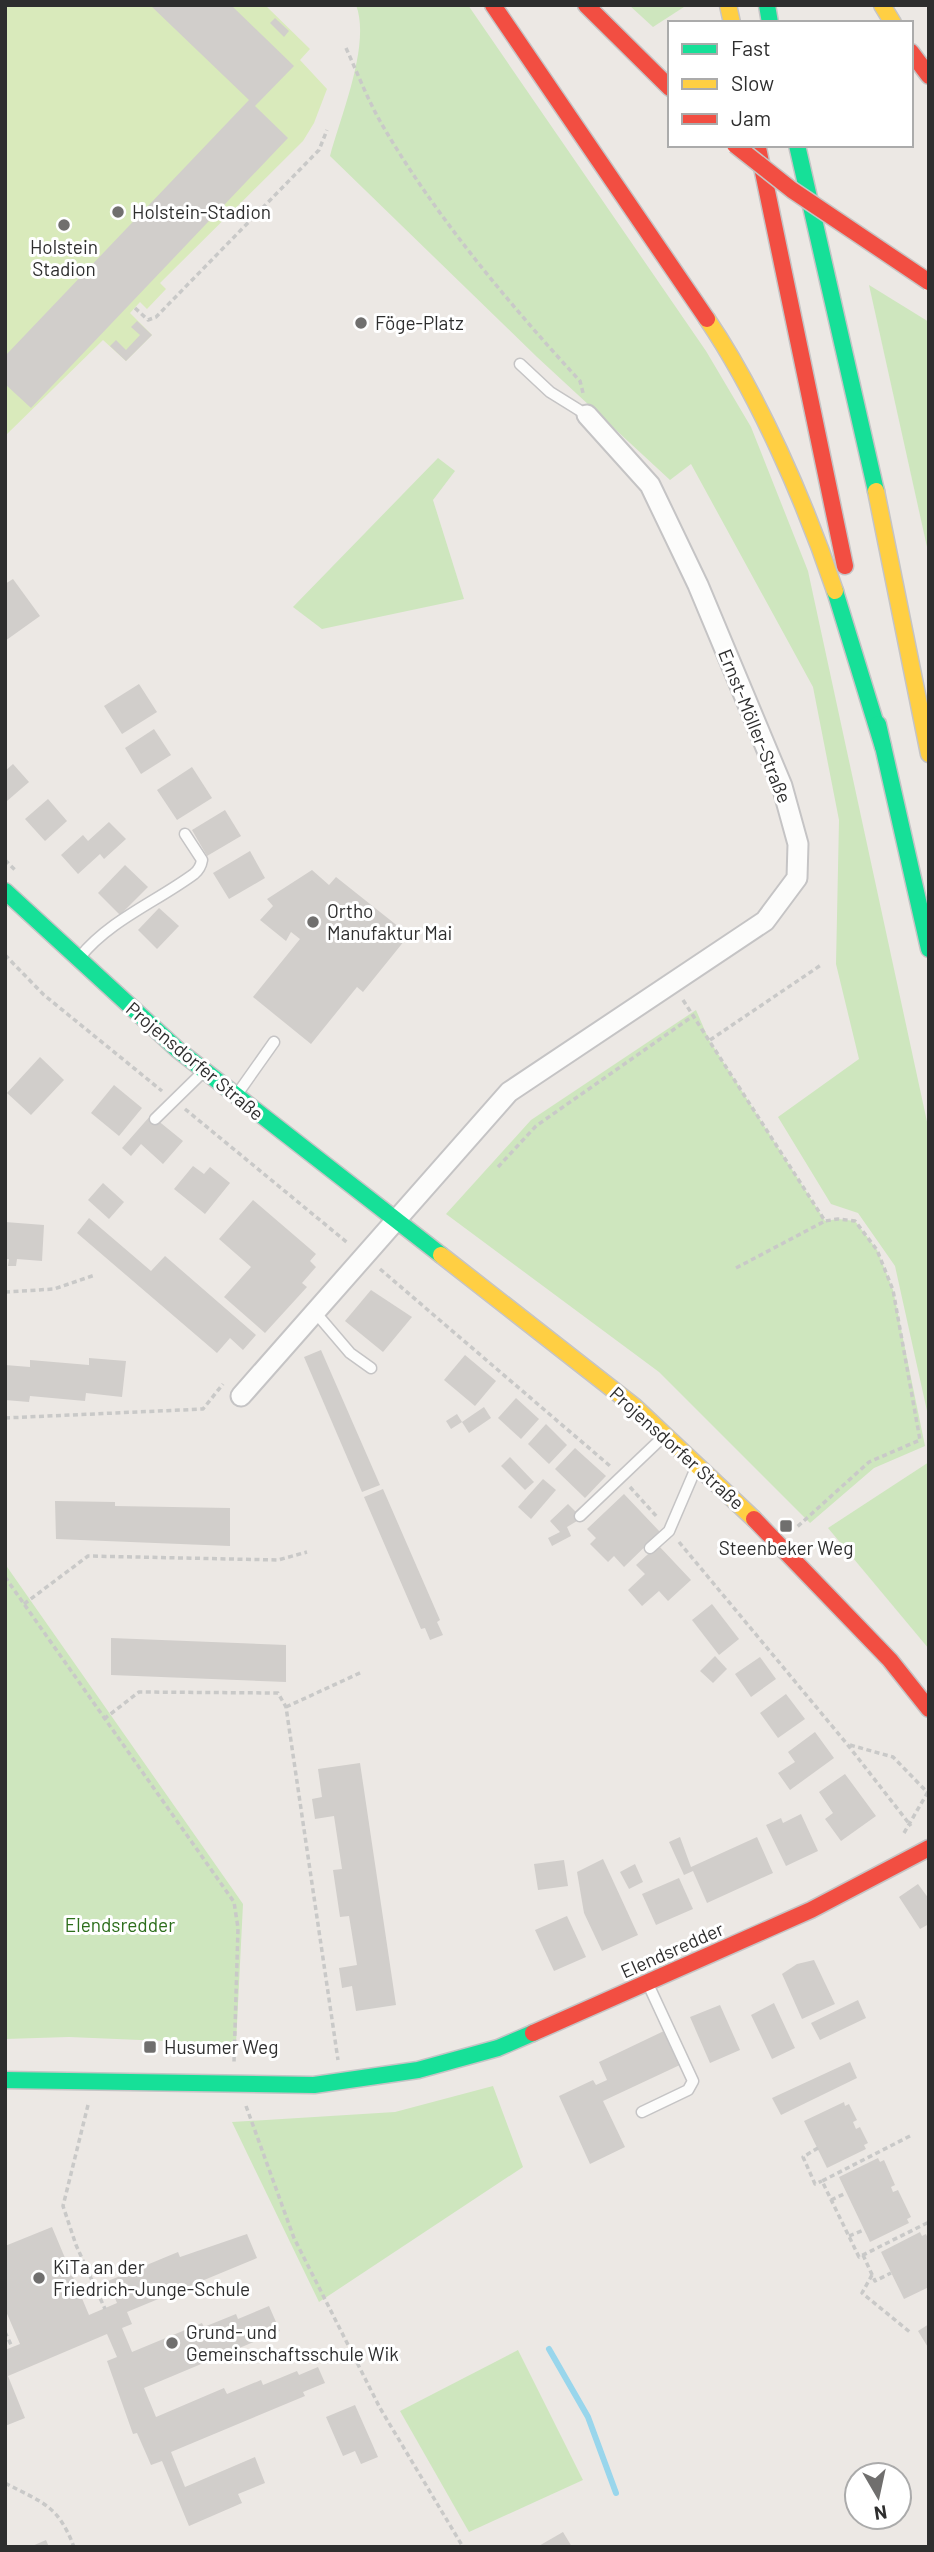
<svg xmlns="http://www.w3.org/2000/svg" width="934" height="2552" font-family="Barlow,sans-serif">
<rect width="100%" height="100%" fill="#ece8e4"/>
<g fill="#cee6be">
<path d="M356,5H468L706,351L751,427L808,571L929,1131V1420L895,1266L858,1213L831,1204L778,1117L859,1059L836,964L839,820L813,687L691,464L670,480L537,357L330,156C341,115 371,44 356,5Z"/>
<polygon points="629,5 687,5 653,27"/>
<polygon points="869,285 929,322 929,556"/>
<polygon points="438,458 455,471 433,500 464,599 322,629 293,607"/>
<polygon points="696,1010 709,1040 825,1221 838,1219 855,1221 877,1250 893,1290 925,1446 874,1468 810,1523 659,1372 446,1214 531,1120"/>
<polygon points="929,1462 929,1649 828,1528"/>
<polygon points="5,1564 243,1904 236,2044 69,2037 5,2039"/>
<polygon points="493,2086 523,2167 319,2302 232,2122 395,2112"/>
<polygon points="518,2350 583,2480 469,2532 400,2411"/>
</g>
<polygon fill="#d9eabb" points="5,5 265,5 310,49 300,60 327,89 314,123 303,141 160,283 166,289 147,309 140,302 130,313 152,335 126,361 103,340 5,436"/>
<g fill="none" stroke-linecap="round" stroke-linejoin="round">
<polyline stroke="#99d6ec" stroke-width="6" points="549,2349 588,2417 616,2493"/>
</g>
<g fill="#d1cecb">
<polygon points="150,5 231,5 294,66 255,106 288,138 31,408 5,384 5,356 249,100"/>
<polygon points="275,18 289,31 284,37 270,23"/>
<polygon points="137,321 152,335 126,361 110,346 116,340 126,350 140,335 131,327"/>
<polygon points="13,579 40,616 5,641 5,584"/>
<polygon points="139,684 157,712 122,734 104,706"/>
<polygon points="154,729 171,755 141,774 125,748"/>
<polygon points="13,764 29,782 7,801 5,771"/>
<polygon points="192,767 212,798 177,820 157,790"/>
<polygon points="48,799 67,821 45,841 25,819"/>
<polygon points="225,810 241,836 207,856 192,830"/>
<polygon points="109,822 126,839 104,859 100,854 78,874 61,855 83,835 88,841"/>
<polygon points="250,851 265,878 229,899 213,873"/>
<polygon points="125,865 148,887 120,915 98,893"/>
<polygon points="312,870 329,885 336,877 409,935 363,992 357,987 311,1044 253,997 300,939 291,932 286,941 260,920 273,906 267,899"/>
<polygon points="159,908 179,926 157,949 138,930"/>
<polygon points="40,1057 64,1080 31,1115 7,1093"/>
<polygon points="114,1085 142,1108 119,1136 91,1113"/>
<polygon points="151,1115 183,1141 163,1164 141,1144 131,1156 122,1148"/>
<polygon points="193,1166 204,1174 210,1167 230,1183 205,1214 174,1189"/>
<polygon points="103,1183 124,1202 109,1219 88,1200"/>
<polygon points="253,1200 316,1254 310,1261 316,1267 302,1283 307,1287 265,1333 224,1297 251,1267 219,1239"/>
<polygon points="89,1218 151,1271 165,1256 256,1335 243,1350 230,1338 217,1353 77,1233"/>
<polygon points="5,1222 44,1225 42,1261 17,1259 16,1266 8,1266 9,1259 5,1259"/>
<polygon points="371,1290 412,1317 383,1352 345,1321"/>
<polygon points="321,1350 380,1485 362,1492 304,1357"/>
<polygon points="465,1355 496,1381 475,1406 444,1380"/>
<polygon points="89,1358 126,1361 122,1397 86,1393 85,1401 30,1396 29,1402 5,1400 5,1365 30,1367 30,1360 89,1365"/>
<polygon points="516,1398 539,1419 521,1439 498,1418"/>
<polygon points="484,1407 491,1418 469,1433 462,1422"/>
<polygon points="457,1414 462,1422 451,1429 446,1421"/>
<polygon points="546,1424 567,1445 549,1464 528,1444"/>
<polygon points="575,1448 606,1476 585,1498 555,1469"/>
<polygon points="510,1457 534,1482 525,1490 501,1466"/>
<polygon points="543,1479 556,1490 531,1519 518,1507"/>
<polygon points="383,1489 440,1620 437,1622 443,1635 430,1640 425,1628 421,1629 364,1497"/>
<polygon points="624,1494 660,1532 624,1567 614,1556 608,1562 590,1544 596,1538 587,1529"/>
<polygon points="55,1501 115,1502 115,1506 230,1508 230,1546 56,1539"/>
<polygon points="568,1504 582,1518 567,1527 571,1536 552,1546 548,1538 560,1532 550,1521"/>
<polygon points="658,1545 691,1580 668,1601 659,1591 642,1606 628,1590 645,1574 636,1565"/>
<polygon points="712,1604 739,1639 719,1655 692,1620"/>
<polygon points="111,1638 286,1645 286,1682 111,1675"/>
<polygon points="715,1656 727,1669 713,1683 700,1671"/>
<polygon points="760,1657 776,1679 751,1697 735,1674"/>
<polygon points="786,1694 805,1719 778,1738 760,1713"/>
<polygon points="815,1732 834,1758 790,1790 778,1773 795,1762 788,1752"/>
<polygon points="360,1763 396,2005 356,2011 352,1986 342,1988 339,1968 357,1965 349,1916 340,1917 333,1870 342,1869 334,1816 315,1819 312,1799 322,1797 318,1769"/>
<polygon points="845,1774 876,1816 841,1841 825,1819 833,1813 819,1792"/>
<polygon points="801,1814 818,1851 786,1866 766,1825 781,1818 783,1823"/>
<polygon points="680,1837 691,1867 757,1837 773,1873 707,1903 693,1871 684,1875 669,1842"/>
<polygon points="603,1859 638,1935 602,1951 584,1913 577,1872"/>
<polygon points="564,1860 568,1886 538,1890 534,1864"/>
<polygon points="635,1864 643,1882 629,1889 620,1872"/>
<polygon points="679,1878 693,1909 656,1925 642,1894"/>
<polygon points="918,1884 929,1899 929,1924 920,1929 899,1897"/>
<polygon points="567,1916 586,1957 554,1971 535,1930"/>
<polygon points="814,1960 835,2004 802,2019 782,1974 797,1964"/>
<polygon points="858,2000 866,2018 820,2040 811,2023"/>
<polygon points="774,2003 795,2048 772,2059 751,2015"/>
<polygon points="720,2005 740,2050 710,2063 690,2017"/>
<polygon points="666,2030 682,2064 603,2101 625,2147 590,2164 559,2096 593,2080 596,2085 607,2080 599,2062"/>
<polygon points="850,2062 857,2078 781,2115 772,2098"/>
<polygon points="844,2102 845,2106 849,2104 857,2120 853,2122 856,2129 860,2127 868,2143 864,2145 866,2149 827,2168 804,2121"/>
<polygon points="878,2158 880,2162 884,2160 895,2185 891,2187 893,2192 898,2190 911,2217 907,2219 909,2223 870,2242 839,2177"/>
<polygon points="52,2227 89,2315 117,2303 108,2281 178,2252 180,2257 247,2234 257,2258 127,2312 132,2324 122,2328 132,2352 202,2323 204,2327 236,2314 238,2319 269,2306 280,2331 144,2388 156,2417 224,2388 227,2394 261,2380 263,2385 297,2371 299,2375 318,2367 325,2383 303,2392 305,2396 171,2452 185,2487 255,2457 265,2483 238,2494 242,2503 189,2526 162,2461 151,2465 137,2433 133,2434 107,2361 117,2357 107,2334 8,2376 25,2418 5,2426 5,2350 20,2344 5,2309 5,2246"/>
<polygon points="920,2232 922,2236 926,2234 929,2241 929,2287 904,2299 881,2252"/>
<polygon points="929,2324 929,2349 918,2331"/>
<polygon points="355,2405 378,2457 361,2464 355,2451 343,2456 326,2417"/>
<polygon points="563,2532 572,2547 537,2547"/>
<polygon points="46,2540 49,2547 30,2547"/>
</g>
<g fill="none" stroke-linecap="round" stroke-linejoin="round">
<g stroke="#c5c4c5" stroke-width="13">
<g id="lane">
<polyline points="520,364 550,392 587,415"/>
<path d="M80,957C110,920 156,902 194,874C199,870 201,866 202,860L185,834"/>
<polyline points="238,1093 274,1042"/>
<polyline points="155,1119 202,1073"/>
<polyline points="315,1312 350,1353 371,1368"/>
<polyline points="580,1516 663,1437"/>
<polyline points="650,1548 669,1531 696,1468"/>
<polyline points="642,2112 688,2090 693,2081 648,1984"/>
</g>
</g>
<g stroke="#c5c4c5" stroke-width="23">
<polyline id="street" points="241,1396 509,1092 765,921 797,878 798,844 782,786 698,585 650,485 587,415"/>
</g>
<g stroke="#c5c4c5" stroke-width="19">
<g id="fast">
<polyline points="767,5 770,23"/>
<polyline points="797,145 876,491"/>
<polyline points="835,591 883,747"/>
<polyline points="878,724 929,949"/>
<polyline points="5,891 178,1050 441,1255"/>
<polyline points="5,2080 314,2085 418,2070 498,2048 533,2033"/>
</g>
</g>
<g stroke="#c5c4c5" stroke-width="19">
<g id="slow">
<polyline points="728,5 732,23"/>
<polyline points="882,5 893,23"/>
<path d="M707,319C759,396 805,502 835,591"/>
<polyline points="876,491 929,754"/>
<polyline points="441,1255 634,1406 754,1519"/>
</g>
</g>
<g stroke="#c5c4c5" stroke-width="19">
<g id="jam">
<polyline points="493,5 707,319"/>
<polyline points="586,5 670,88"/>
<polyline points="911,52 929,76"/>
<polyline points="758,148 845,566"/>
<polyline points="754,1519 890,1660 929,1709"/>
<polyline points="533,2033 811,1910 929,1848"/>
</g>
</g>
<g stroke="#c9c9c8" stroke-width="3.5" stroke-dasharray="5 3.5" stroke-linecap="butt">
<path d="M346,48C357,72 367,98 380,121C432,212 509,304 580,381L583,393"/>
<polyline points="135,308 148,320 156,317 319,150 327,130"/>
<polyline points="5,860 15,870"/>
<polyline points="5,955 44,995 162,1091"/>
<polyline points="683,1000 825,1221 838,1219 855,1221 877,1250 893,1290 920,1440 869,1462 797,1527"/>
<polyline points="710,1040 821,965"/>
<polyline points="185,1109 349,1244"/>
<polyline points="498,1167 536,1126 693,1016"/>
<polyline points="736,1268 825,1221"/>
<polyline points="380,1269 610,1466"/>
<polyline points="5,1292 54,1289 95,1275"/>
<polyline points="5,1418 203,1409 223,1384"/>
<polyline points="630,1487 658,1518"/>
<polyline points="679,1542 847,1744 911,1826"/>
<polyline points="5,1577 234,1902 238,1928 234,2062"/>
<polyline points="24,1604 88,1556 278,1560 307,1552"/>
<polyline points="286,1707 362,1672"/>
<polyline points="104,1719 139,1692 278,1693 286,1707 338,2060"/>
<polyline points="850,1745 893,1757 929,1794"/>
<polyline points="904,1833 929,1790"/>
<polyline points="88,2105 63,2206 76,2245 105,2309"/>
<polyline points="246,2106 294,2238 380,2408 463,2547"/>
<polyline points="910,2136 822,2181 859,2257 929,2222"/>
<polyline points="818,2148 803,2157 815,2184 822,2181"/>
<polyline points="831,2200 846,2193"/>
<polyline points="849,2236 864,2230"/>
<polyline points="863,2255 875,2281 891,2273"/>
<polyline points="872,2275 862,2293 911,2333"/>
<polyline points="5,2332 12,2347"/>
<path d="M5,2483C43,2503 58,2505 74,2547"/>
</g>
<use href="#lane" stroke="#fcfcfb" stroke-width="10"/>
<use href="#street" stroke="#fcfcfb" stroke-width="19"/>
<use href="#fast" stroke="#16e098" stroke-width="16"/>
<use href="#slow" stroke="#ffcf43" stroke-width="16"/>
<use href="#jam" stroke="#f24e42" stroke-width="16"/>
<g stroke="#c6c5c4" stroke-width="19" stroke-linecap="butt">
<polyline id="jam-bridge" points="735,145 792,190 929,282"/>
</g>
<use href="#jam-bridge" stroke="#f24e42" stroke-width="16"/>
</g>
<g fill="#706f6e" stroke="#fff" stroke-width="2.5">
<circle cx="118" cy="212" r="7"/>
<circle cx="64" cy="225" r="7"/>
<circle cx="361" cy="323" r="7"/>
<circle cx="313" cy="922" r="7"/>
<rect x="779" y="1519" width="14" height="14" rx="3.5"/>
<rect x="143" y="2040" width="14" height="14" rx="3.5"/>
<circle cx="39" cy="2278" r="7"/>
<circle cx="172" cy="2343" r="7"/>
</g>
<g text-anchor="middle" stroke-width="6" stroke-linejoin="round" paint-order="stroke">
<g font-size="19" fill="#2e2e2e" stroke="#fff" text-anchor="start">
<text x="132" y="219">Holstein-Stadion</text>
<text x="64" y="254" text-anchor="middle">Holstein<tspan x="64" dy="22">Stadion</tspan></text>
<text x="375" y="330">Föge-Platz</text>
<text x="327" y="918">Ortho<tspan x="327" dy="22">Manufaktur Mai</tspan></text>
<text x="786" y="1555" text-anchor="middle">Steenbeker Weg</text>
<text x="164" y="2054">Husumer Weg</text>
<text x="53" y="2274">KiTa an der<tspan x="53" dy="22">Friedrich-Junge-Schule</tspan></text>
<text x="186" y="2339">Grund- und<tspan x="186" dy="22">Gemeinschaftsschule Wik</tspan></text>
</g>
<g font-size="19" fill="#2e2e2e" stroke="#fff">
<text transform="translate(755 726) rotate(68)" y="7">Ernst-Möller-Straße</text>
<text transform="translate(195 1061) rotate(40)" y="7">Projensdorfer Straße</text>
<text transform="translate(677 1448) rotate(42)" y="7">Projensdorfer Straße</text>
<text transform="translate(672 1950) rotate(-24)" y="7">Elendsredder</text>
</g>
<g font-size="19" fill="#2c6e1b" stroke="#fff">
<text x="120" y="1932">Elendsredder</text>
</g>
</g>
<rect width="934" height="2552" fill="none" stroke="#2e2e2e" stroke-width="14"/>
<rect x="668" y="21" width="245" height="126" fill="#ffffff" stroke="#ababab" stroke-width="2"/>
<rect x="682" y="44" width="35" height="10" fill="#16e098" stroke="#ababab" stroke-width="2"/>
<text x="731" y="56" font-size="21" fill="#2e2e2e">Fast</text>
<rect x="682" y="79" width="35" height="10" fill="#ffcf43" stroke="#ababab" stroke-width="2"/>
<text x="731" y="91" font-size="21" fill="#2e2e2e">Slow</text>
<rect x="682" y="114" width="35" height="10" fill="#f24e42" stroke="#ababab" stroke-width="2"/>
<text x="731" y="126" font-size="21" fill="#2e2e2e">Jam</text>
<g transform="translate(878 2496) rotate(171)"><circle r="33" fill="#ffffff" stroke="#ababab" stroke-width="2"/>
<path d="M0-5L12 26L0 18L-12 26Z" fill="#706f6e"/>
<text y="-10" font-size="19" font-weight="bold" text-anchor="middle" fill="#2e2e2e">N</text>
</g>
</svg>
